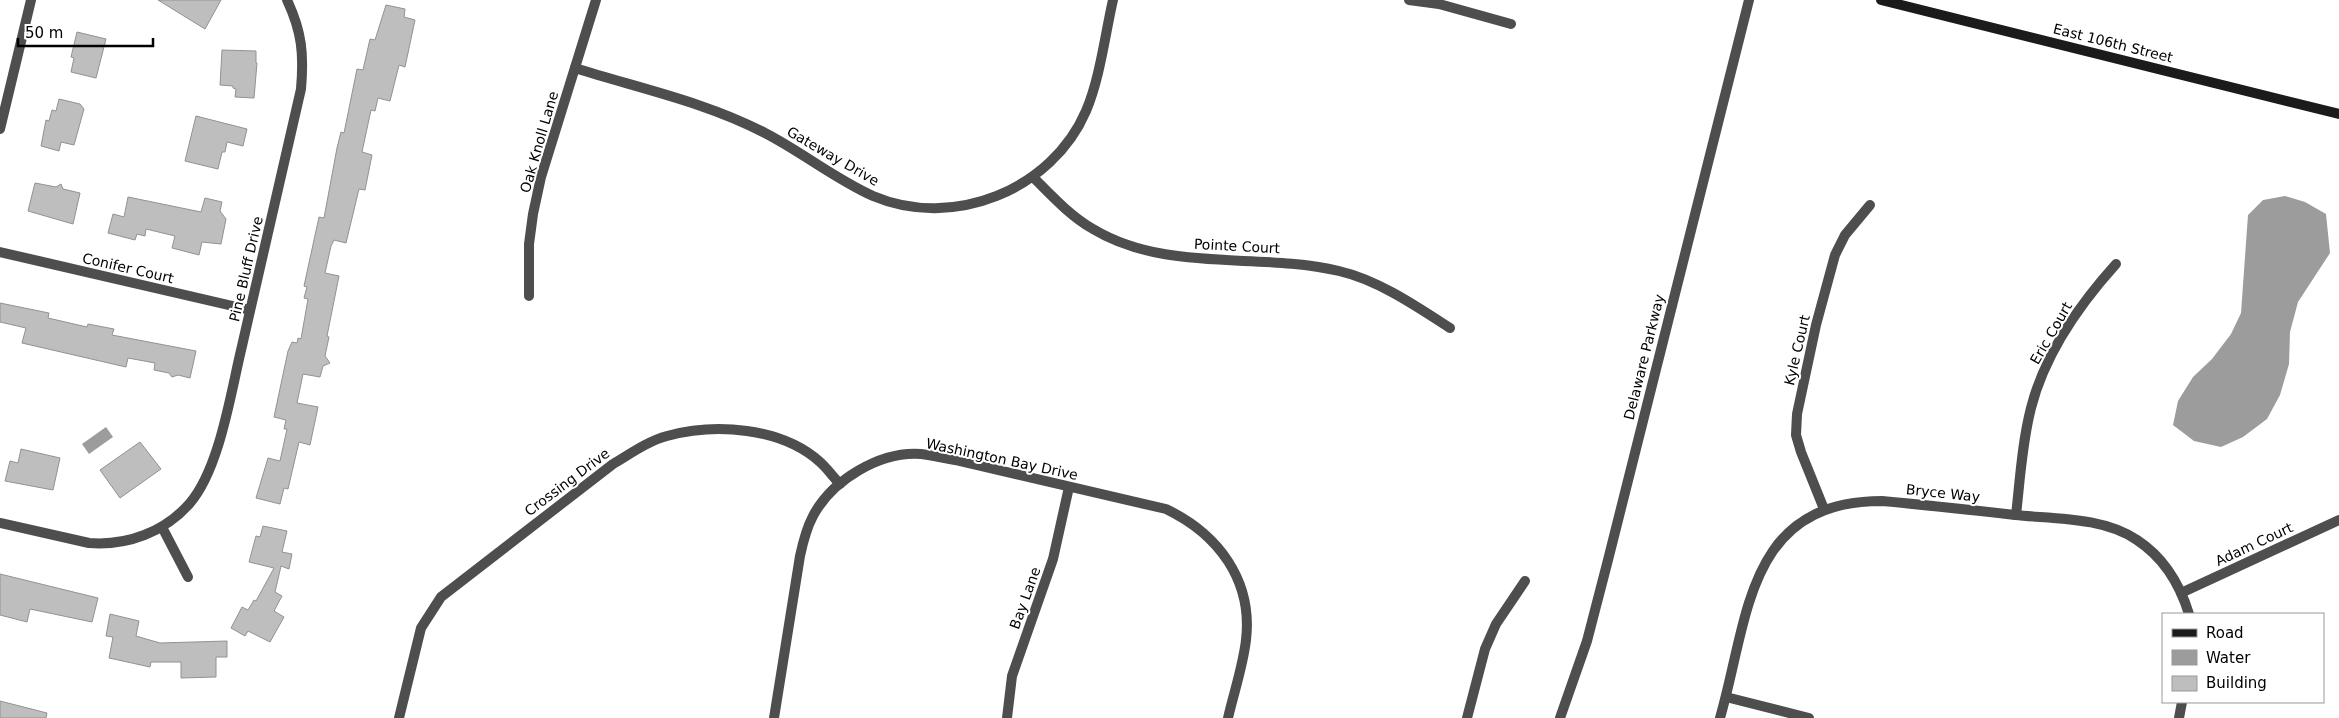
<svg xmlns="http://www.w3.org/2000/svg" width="2339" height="718" font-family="'DejaVu Sans',sans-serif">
<rect width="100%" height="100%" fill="#fff"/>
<g fill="#9c9c9c">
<polygon points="2285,196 2305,202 2326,214 2330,253 2298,302 2290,332 2289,364 2280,395 2267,419 2243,437 2221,447 2194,441 2173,425 2178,401 2193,377 2212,359 2231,334 2241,313 2248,215 2263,200"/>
<polygon points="106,427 113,437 89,454 82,444"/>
</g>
<g fill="#bebebe" stroke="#929292">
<polygon points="158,0 221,0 205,29"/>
<polygon points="386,5 405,9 404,17 415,20 405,67 399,65 390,101 378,98 375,111 371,110 362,152 372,155 365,190 359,189 346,243 334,240 331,246 325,273 339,276 327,336 329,337 325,356 330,363 323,366 320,377 303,374 297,403 318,407 310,445 299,442 288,489 284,488 280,504 256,498 268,458 280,461 287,429 284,429 286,420 274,417 288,351 292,342 297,343 298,338 301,339 308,299 304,298 307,287 304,286 319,217 324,218 337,148 341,132 344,133 357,69 363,70 370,39 375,40"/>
<polygon points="77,32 106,39 96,78 71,72 74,58 71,57"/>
<polygon points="222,50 256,51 256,63 257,63 254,98 235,97 236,89 233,88 233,86 220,85"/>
<polygon points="59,99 80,104 84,109 74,145 61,142 59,151 41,146 46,120 49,121 52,110 56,111"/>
<polygon points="196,116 247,129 243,146 227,142 225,152 222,152 218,169 185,161"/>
<polygon points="35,183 56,187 61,184 63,189 80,193 73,224 28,211"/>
<polygon points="128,197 201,212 205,198 222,202 220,211 226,219 221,244 202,242 199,255 172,248 175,236 146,229 145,236 137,234 135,240 108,233 113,214 124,217"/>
<polygon points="0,303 49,313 48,318 87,327 88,324 114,329 112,335 196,351 190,378 178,375 172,377 169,373 154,370 155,363 128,358 126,367 22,343 26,328 0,322"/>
<polygon points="140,442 161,469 120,498 100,470"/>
<polygon points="21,449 60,458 53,490 5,481 10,461 18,463"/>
<polygon points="263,526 287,531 282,552 292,554 289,569 281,566 275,592 282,596 274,611 284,617 270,642 248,631 245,636 231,628 242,607 248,610 254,600 256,601 274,568 249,562 256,536 260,537"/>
<polygon points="0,574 98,598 92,622 30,609 27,622 0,615"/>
<polygon points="110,614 139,621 136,636 160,643 227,641 227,657 216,657 216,677 181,678 181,662 151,662 150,667 109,658 113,637 106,636"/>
<polygon points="0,701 47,713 46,718 0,718"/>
</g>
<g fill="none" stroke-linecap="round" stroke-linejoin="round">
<g stroke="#4e4e4e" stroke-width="10">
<polyline points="1409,0 1439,4 1511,24"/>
<path d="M575,68C638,88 706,102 765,133C802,152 835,179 873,196C953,230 1052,190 1086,111C1100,78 1105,35 1113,0"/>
<polyline points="0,129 31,0"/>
<path d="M1033,177C1051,195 1070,216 1093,229C1166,273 1258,252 1339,271C1378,280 1416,306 1450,328"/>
<polyline points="0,252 250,310"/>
<polyline points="529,296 529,244 533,214 541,177 596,0"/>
<polyline points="1824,509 1801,452 1796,435 1797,414 1816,325 1835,255 1845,235 1870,205"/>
<path d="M2016,515C2020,480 2022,443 2031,408C2045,353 2079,305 2116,264"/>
<path d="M0,523L89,543C127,546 165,532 190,503C220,468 231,391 242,346C262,260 281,174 301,89C304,54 302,32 287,0"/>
<polyline points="162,527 188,577"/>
<polyline points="2181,593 2339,520"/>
<polyline points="1726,697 1809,718"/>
<path d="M399,718L421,628L441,597L613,464C630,454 648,441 667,436C715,423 781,427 820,462C827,468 833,477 840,484"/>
<path d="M774,718L800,556C803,542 806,529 813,516C832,480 880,451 921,454C932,455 943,458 955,460L1166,509C1218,534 1253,580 1246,640C1243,666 1234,692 1228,718"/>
<polyline points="1007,718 1012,676 1053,559 1069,487"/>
<polyline points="1467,718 1485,649 1496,624 1525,581"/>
<polyline points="1560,718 1587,641 1608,560 1749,0"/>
<path d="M1720,718C1749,618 1746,501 1882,501C1926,505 1971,510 2015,515C2055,519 2103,517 2137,540C2163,557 2180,585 2189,614"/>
<polyline points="2179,718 2182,702"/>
</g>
<polyline stroke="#1b1b1b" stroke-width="10" points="1881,0 2339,114"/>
</g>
<g text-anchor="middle" stroke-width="4" stroke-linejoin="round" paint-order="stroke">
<g font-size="14" fill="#000" stroke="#fff">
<text transform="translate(2113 43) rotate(14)" y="5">East 106th Street</text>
<text transform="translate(539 142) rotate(-74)" y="5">Oak Knoll Lane</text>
<text transform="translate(833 156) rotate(30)" y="5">Gateway Drive</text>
<text transform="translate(1237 246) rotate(3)" y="5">Pointe Court</text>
<text transform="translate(128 268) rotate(13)" y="5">Conifer Court</text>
<text transform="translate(246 269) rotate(-77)" y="5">Pine Bluff Drive</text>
<text transform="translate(2051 333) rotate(-60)" y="5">Eric Court</text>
<text transform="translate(1797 350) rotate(-77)" y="5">Kyle Court</text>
<text transform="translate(1644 357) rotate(-76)" y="5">Delaware Parkway</text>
<text transform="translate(1002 459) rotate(12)" y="5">Washington Bay Drive</text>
<text transform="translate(567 482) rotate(-37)" y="5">Crossing Drive</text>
<text transform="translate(1943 493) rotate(6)" y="5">Bryce Way</text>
<text transform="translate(2254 544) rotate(-25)" y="5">Adam Court</text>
<text transform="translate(1025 598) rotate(-70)" y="5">Bay Lane</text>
</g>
</g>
<rect x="2162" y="613" width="162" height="90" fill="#ffffff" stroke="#999999"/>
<rect x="2172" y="629" width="25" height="8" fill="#1b1b1b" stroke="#999999"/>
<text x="2206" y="638" font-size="15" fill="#000000">Road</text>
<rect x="2172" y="650" width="25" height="15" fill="#9c9c9c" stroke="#999999"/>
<text x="2206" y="663" font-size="15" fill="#000000">Water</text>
<rect x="2172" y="676" width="25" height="15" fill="#bebebe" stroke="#999999"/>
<text x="2206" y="688" font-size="15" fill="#000000">Building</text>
<path d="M18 38v8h135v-8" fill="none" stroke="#000000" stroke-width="2.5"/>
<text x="25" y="38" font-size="15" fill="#000000" stroke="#ffffff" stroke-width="4" paint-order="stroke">50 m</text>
</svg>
